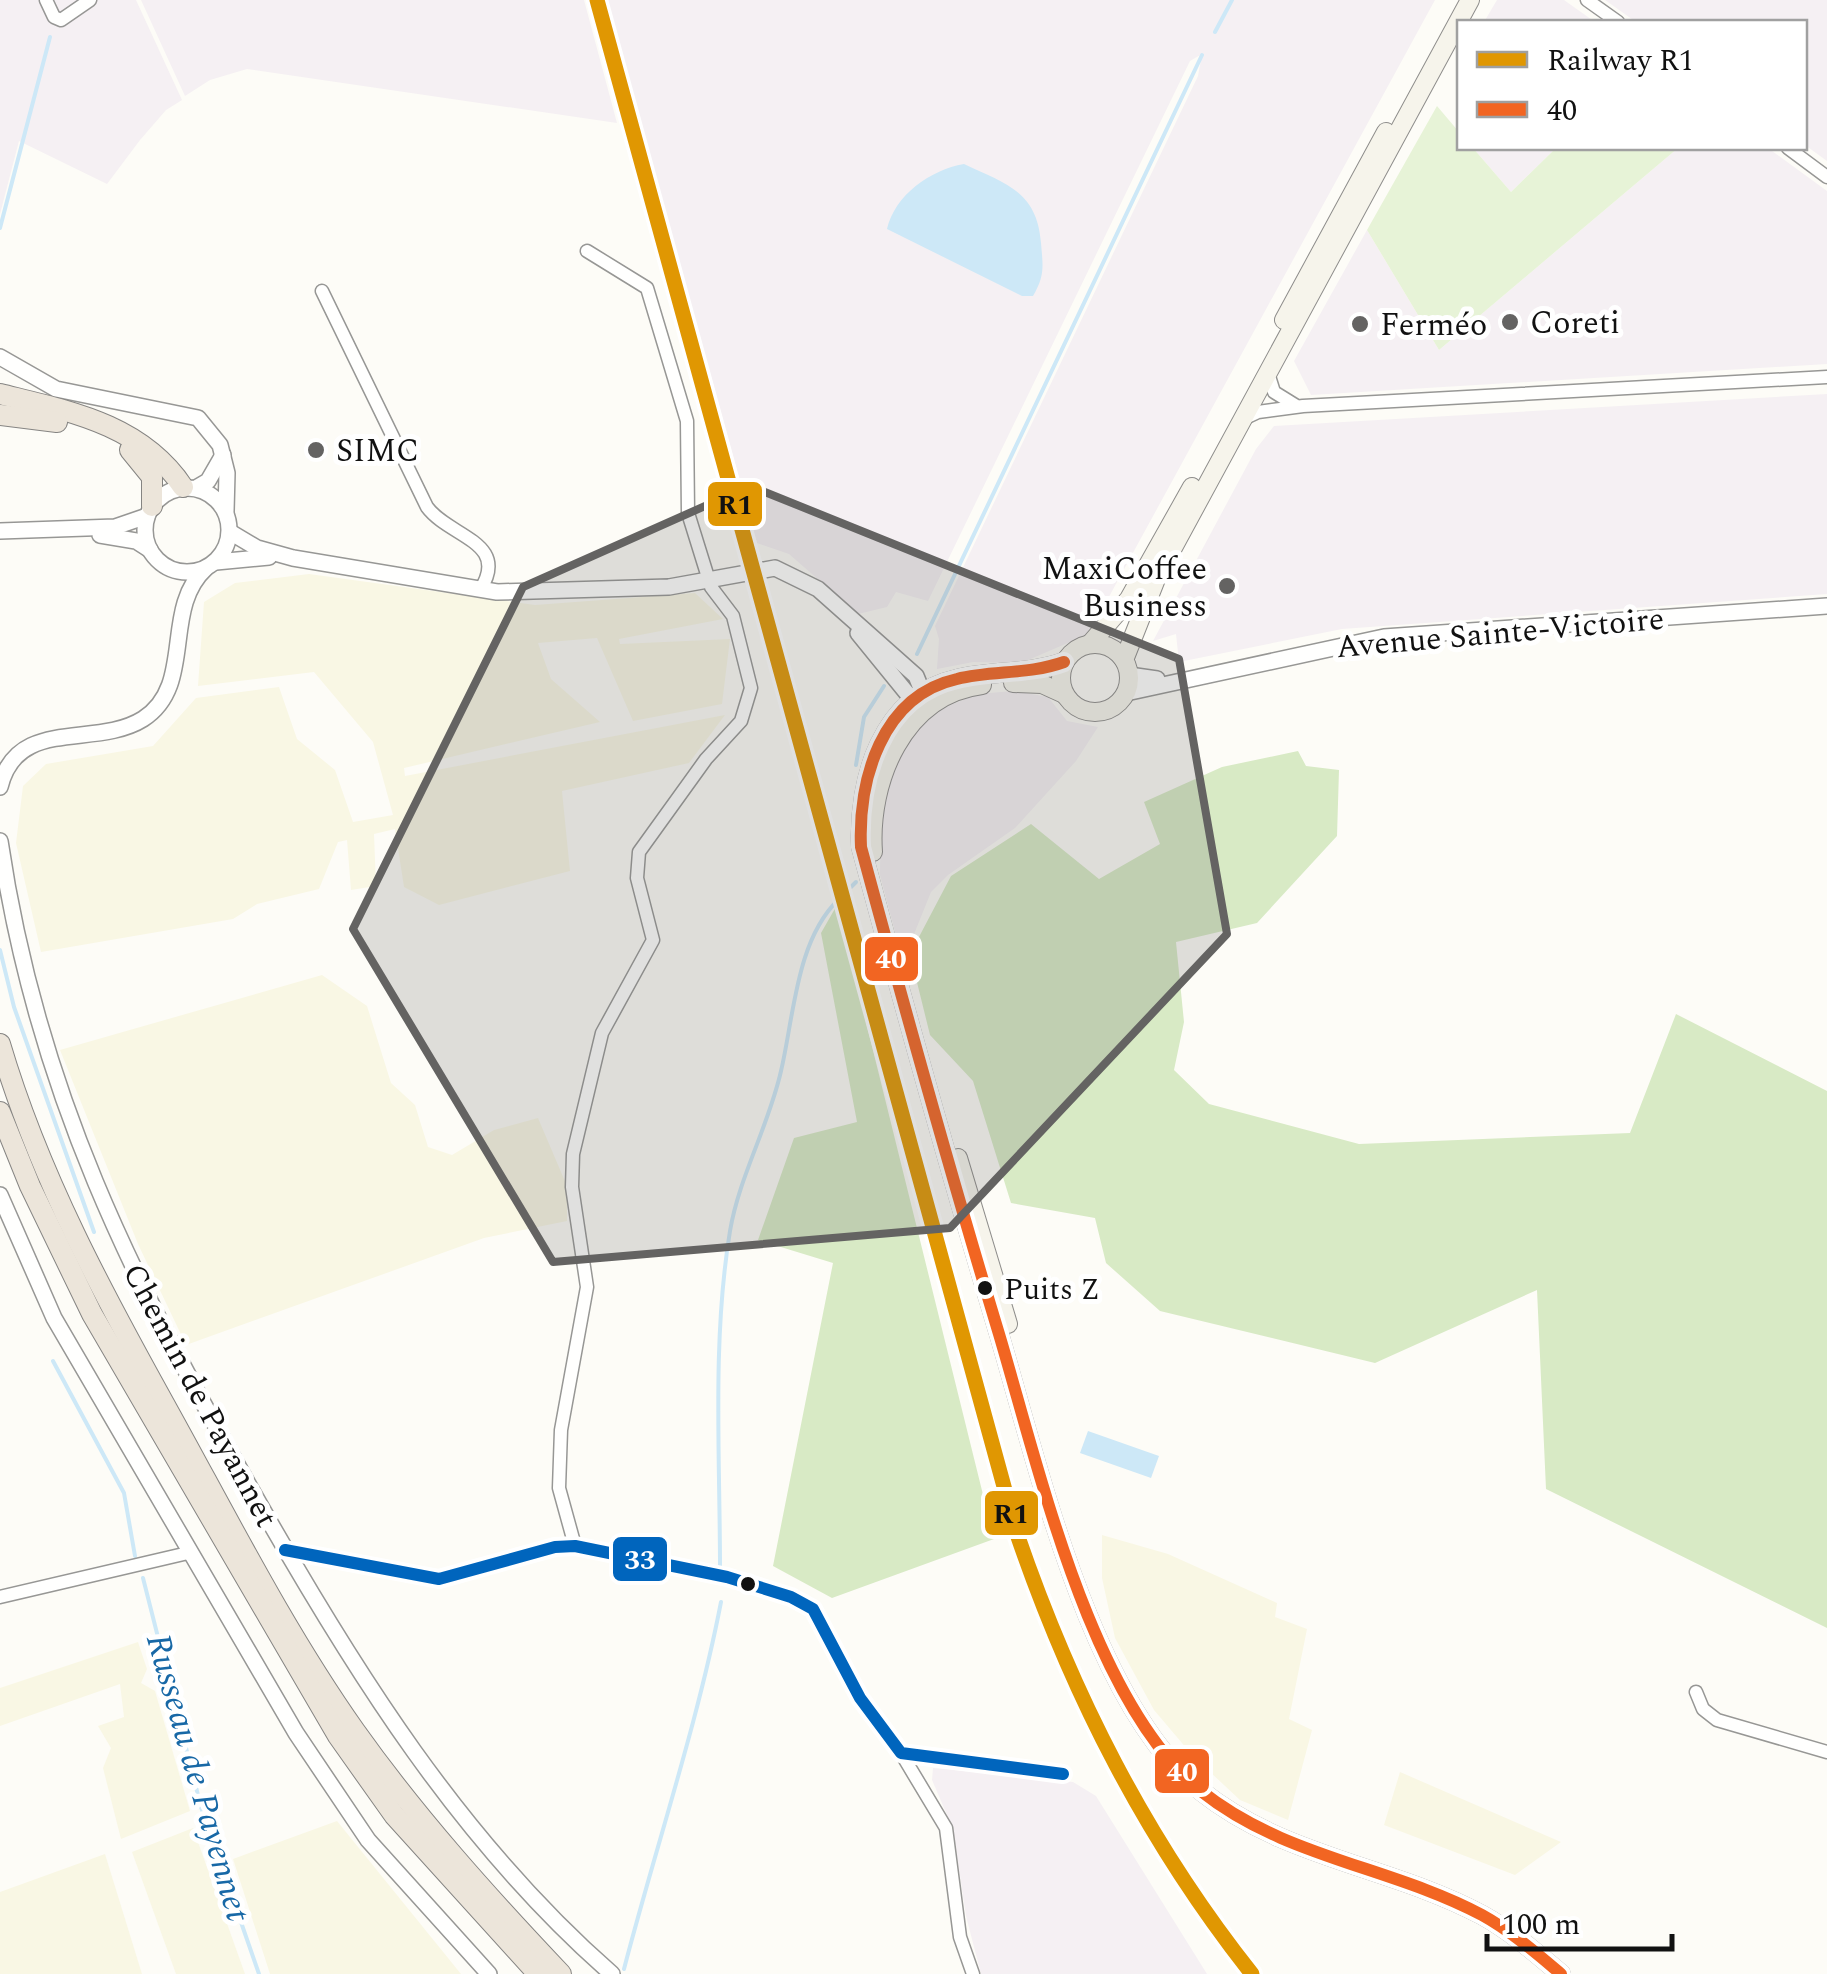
<svg xmlns="http://www.w3.org/2000/svg" width="1827" height="1974" font-family="Spectral,serif">
<rect width="100%" height="100%" fill="#fdfcf7"/>
<g fill="#f5f0f3">
<polygon points="0,0 136,0 182,100 166,110 140,140 107,184 19,141 0,214"/>
<polygon points="141,0 584,0 617,123 247,69 210,80 185,96"/>
<polygon points="607,0 1435,0 1093,626 1084,636 1021,663 973,662 937,669 939,639 935,626 1198,76 1202,54 1190,61 928,601 896,592 887,607 858,614 789,554 757,543"/>
<polygon points="1497,0 1564,0 1595,22 1484,22"/>
<polygon points="1605,0 1827,0 1827,161 1805,145 1804,22 1636,22"/>
<polygon points="1473,148 1556,148 1511,192"/>
<polygon points="1678,148 1768,148 1827,191 1827,364 1311,395 1294,361 1367,230 1439,350"/>
<polygon points="1827,394 1827,594 1342,629 1179,662 1176,634 1153,641 1256,449 1274,426"/>
<polygon points="1014,691 1048,697 1067,721 1098,727 1076,761 1015,828 948,875 931,892 908,949 900,950 880,875 881,805 894,761 916,730 944,708 977,694"/>
<polygon points="933,1768 1073,1782 1096,1796 1207,1974 981,1974 966,1916 953,1829 932,1780"/>
</g>
<g fill="#f9f7e4">
<polygon points="309,574 535,605 695,593 723,619 619,639 620,644 730,639 722,704 633,721 597,638 538,643 551,679 600,722 404,768 405,776 725,715 689,763 562,791 570,871 439,905 404,887 395,829 374,834 376,886 351,890 347,840 338,842 319,889 257,904 233,919 41,952 16,843 23,786 46,764 153,746 196,698 279,687 297,739 335,770 353,822 393,815 373,742 314,672 198,686 204,602 235,583"/>
<polygon points="322,975 367,1006 391,1083 415,1105 428,1147 452,1155 494,1130 538,1118 567,1186 567,1221 484,1238 186,1345 138,1244 60,1050"/>
<polygon points="1102,1535 1168,1554 1277,1603 1275,1617 1307,1629 1289,1719 1312,1730 1288,1820 1240,1800 1193,1756 1154,1710 1115,1638 1102,1578"/>
<polygon points="138,1642 147,1669 141,1683 155,1691 190,1811 121,1839 103,1768 111,1748 98,1726 124,1717 120,1684 0,1726 0,1688"/>
<polygon points="1400,1772 1561,1842 1515,1875 1384,1825"/>
<polygon points="337,1821 461,1974 270,1974 233,1859"/>
<polygon points="193,1828 245,1974 176,1974 132,1852"/>
<polygon points="105,1854 142,1974 0,1974 0,1892"/>
</g>
<polygon fill="#e7f3d7" points="1437,106 1459,132 1460,148 1473,148 1511,192 1556,148 1678,148 1439,350 1367,230"/>
<g fill="#d8eac5">
<polygon points="1298,751 1306,766 1339,770 1337,836 1257,923 1176,942 1184,1022 1174,1070 1209,1104 1359,1144 1630,1133 1676,1014 1827,1091 1827,1628 1546,1489 1537,1290 1375,1363 1160,1311 1106,1263 1095,1218 1011,1203 973,1081 930,1035 910,954 951,876 1031,824 1099,879 1160,844 1144,802 1222,767"/>
<polygon points="837,905 994,1539 832,1598 773,1566 833,1263 758,1240 794,1138 857,1122 821,933"/>
</g>
<g fill="#cde8f7">
<path d="M964,164C1006,184 1037,191 1041,243C1043,267 1045,275 1033,296H1022L887,229C895,195 930,170 964,164Z"/>
<polygon points="1088,1431 1159,1456 1151,1478 1080,1453"/>
</g>
<g fill="none" stroke-linecap="round" stroke-linejoin="round">
<g stroke="#cde8f7" stroke-width="4">
<polyline points="1215,32 1232,0"/>
<polyline points="0,228 50,37"/>
<polyline points="917,654 1202,55"/>
<polyline points="856,765 864,717 884,686"/>
<polyline points="850,888 856,882"/>
<polyline points="0,950 14,1007 94,1232"/>
<polyline points="53,1361 124,1493 135,1556"/>
<path d="M720,1567C720,1456 712,1340 730,1231C739,1177 769,1125 781,1071C794,1016 796,941 838,900"/>
<polyline points="143,1578 201,1807 259,1974"/>
<path d="M624,1969C656,1846 697,1726 721,1602"/>
</g>
<g stroke="#979795" stroke-width="15">
<g id="minor">
<polyline points="46,0 54,17 61,20 90,0"/>
<polyline points="1587,0 1618,22"/>
<polyline points="1788,148 1827,177"/>
<path d="M322,291L427,507C449,537 511,542 480,590"/>
<polyline points="1268,373 1274,392 1295,405"/>
<polyline points="1243,419 1258,412 1303,406 1827,377"/>
<polyline points="575,1546 559,1488 561,1430 587,1287 572,1187 573,1154 602,1033 653,940 637,878 639,852 706,759 741,721 751,688 733,616 711,587 688,513 687,421 647,288 587,251"/>
<polyline points="285,1550 439,1579 555,1547 575,1546 727,1577 791,1597 813,1609 860,1698 901,1753 1063,1774"/>
<polyline points="0,1597 188,1553"/>
<polyline points="1696,1692 1703,1709 1717,1720 1827,1752"/>
<polyline points="901,1753 946,1828 960,1937 973,1974"/>
</g>
</g>
<g stroke="#979795" stroke-width="18">
<g id="tertiary">
<polyline points="0,357 56,389 198,418 220,445 227,473 226,511"/>
<circle cx="187" cy="530" r="42"/>
<polyline points="196,488 208,481 223,455"/>
<polyline points="0,531 115,527 147,516"/>
<polyline points="230,532 257,548 293,558 497,592 669,587 775,568 818,589 916,676 927,703"/>
<polyline points="100,535 136,541 150,550"/>
<polyline points="216,562 269,557"/>
<polyline points="858,633 919,708"/>
<polyline points="1129,675 1157,679"/>
<polyline points="1126,693 1384,637 1827,606"/>
<path d="M0,787C17,716 95,749 143,719C196,685 161,609 206,568"/>
<path d="M0,841C37,1093 132,1279 256,1498C354,1671 461,1842 612,1974"/>
<polyline points="0,1195 54,1318 296,1733 368,1840 489,1974"/>
</g>
</g>
<g stroke="#8e8d8b" stroke-width="20">
<g id="secondary">
<polyline points="1284,320 1386,132"/>
<circle cx="1095" cy="678" r="34"/>
<polyline points="1090,644 1129,599 1192,487"/>
<polyline points="1124,660 1156,579 1470,0"/>
<path d="M1064,662C1028,675 993,670 957,679C881,696 858,781 861,847C905,1010 950,1172 999,1334C1039,1468 1091,1702 1201,1791C1285,1858 1390,1866 1482,1915C1511,1931 1536,1953 1561,1974"/>
<polyline points="1013,683 1042,684 1064,694"/>
<path d="M873,852C868,782 903,695 982,685"/>
<polyline points="958,1158 1008,1324"/>
</g>
</g>
<g stroke="#858482" stroke-width="22">
<g id="trunk">
<path d="M0,394C69,411 141,424 183,487"/>
<polyline points="0,415 57,422"/>
<polyline points="130,450 152,477 152,506"/>
<path d="M0,1044C39,1176 104,1296 171,1416C229,1521 285,1632 355,1731C416,1817 488,1897 561,1974"/>
<polyline points="0,1112 30,1186 92,1314 338,1736 394,1815 538,1974"/>
</g>
</g>
<use href="#minor" stroke="#fffffe" stroke-width="12"/>
<use href="#tertiary" stroke="#fffffe" stroke-width="15"/>
<use href="#secondary" stroke="#f6f4eb" stroke-width="18"/>
<use href="#trunk" stroke="#ece5da" stroke-width="20"/>
<g stroke="#fff" stroke-width="20">
<path id="bus-1" d="M1064,662C1028,675 993,670 957,679C881,696 858,781 861,847C905,1010 950,1172 999,1334C1039,1468 1091,1702 1201,1791C1285,1858 1390,1866 1482,1915C1511,1931 1536,1953 1561,1974"/>
</g>
<g stroke="#fff" stroke-width="20">
<polyline id="bus-2" points="285,1550 439,1579 555,1547 575,1546 727,1577 791,1597 813,1609 860,1698 901,1753 1063,1774"/>
</g>
<use href="#bus-1" stroke="#f26522" stroke-width="12"/>
<use href="#bus-2" stroke="#0065bd" stroke-width="12"/>
<g stroke="#fff" stroke-width="22">
<path id="rail-1" d="M597,0L1017,1534C1072,1694 1146,1840 1252,1974"/>
</g>
<use href="#rail-1" stroke="#e09702" stroke-width="15"/>
</g>
<path fill="#646362" fill-opacity="0.2" stroke="#646362" stroke-width="8" stroke-linejoin="round" d="M750,486L1179,659L1227,934L950,1228L553,1262L353,929L523,587Z"/>
<g fill="#646362" stroke="#fff" stroke-width="4">
<circle cx="1510" cy="322" r="10"/>
<circle cx="1360" cy="324" r="10"/>
<circle cx="316" cy="450" r="10"/>
<circle cx="1227" cy="586" r="10"/>
</g>
<g fill="#111" stroke="#fff" stroke-width="4">
<circle cx="985" cy="1288" r="9"/>
<circle cx="748" cy="1584" r="9"/>
</g>
<g text-anchor="middle" stroke-width="10" stroke-linejoin="round" paint-order="stroke">
<g font-size="30" fill="#111" stroke="#fff" text-anchor="start">
<text x="1004" y="1299">Puits Z</text>
</g>
<g font-size="32" fill="#111" stroke="#fff" text-anchor="start">
<text x="1530" y="333">Coreti</text>
<text x="1380" y="335">Ferméo</text>
<text x="336" y="461">SIMC</text>
<text x="1207" y="579" text-anchor="end">MaxiCoffee<tspan x="1207" dy="37">Business</tspan></text>
</g>
<g font-size="32" fill="#111" stroke="#fff">
<text transform="translate(1500 632) rotate(-5)" y="11">Avenue Sainte-Victoire</text>
<text transform="translate(201 1395) rotate(62)" y="11">Chemin de Payannet</text>
</g>
<g font-size="35" font-style="italic" fill="#1768a6" stroke="#fff">
<text transform="translate(199 1777) rotate(74)" y="12">Russeau de Payennet</text>
</g>
</g>
<g stroke="#fff" stroke-width="4">
<rect x="706" y="480" width="58" height="48" rx="10" fill="#e09702"/>
<rect x="863" y="935" width="57" height="48" rx="10" fill="#f26522"/>
<rect x="983" y="1489" width="57" height="48" rx="10" fill="#e09702"/>
<rect x="611" y="1535" width="58" height="48" rx="10" fill="#0065bd"/>
<rect x="1153" y="1747" width="58" height="48" rx="10" fill="#f26522"/>
</g>
<g font-size="28" text-anchor="middle" font-weight="bold" fill="#fff">
<text x="891" y="968">40</text>
<text x="640" y="1569">33</text>
<text x="1182" y="1781">40</text>
</g>
<g font-size="28" text-anchor="middle" font-weight="bold" fill="#111">
<text x="735" y="514">R1</text>
<text x="1011" y="1523">R1</text>
</g>
<rect x="1457" y="20" width="350" height="130" fill="#ffffff" stroke="#a0a0a0" stroke-width="2.5"/>
<rect x="1477" y="52" width="50" height="15" fill="#e09702" stroke="#a0a0a0" stroke-width="2.5"/>
<text x="1547" y="70" font-size="30" fill="#111111">Railway R1</text>
<rect x="1477" y="102" width="50" height="15" fill="#f26522" stroke="#a0a0a0" stroke-width="2.5"/>
<text x="1547" y="120" font-size="30" fill="#111111">40</text>
<path d="M1487 1934v15h185v-15" fill="none" stroke="#111111" stroke-width="5"/>
<text x="1502" y="1934" font-size="30" fill="#111111" stroke="#ffffff" stroke-width="8" paint-order="stroke">100 m</text>
</svg>
